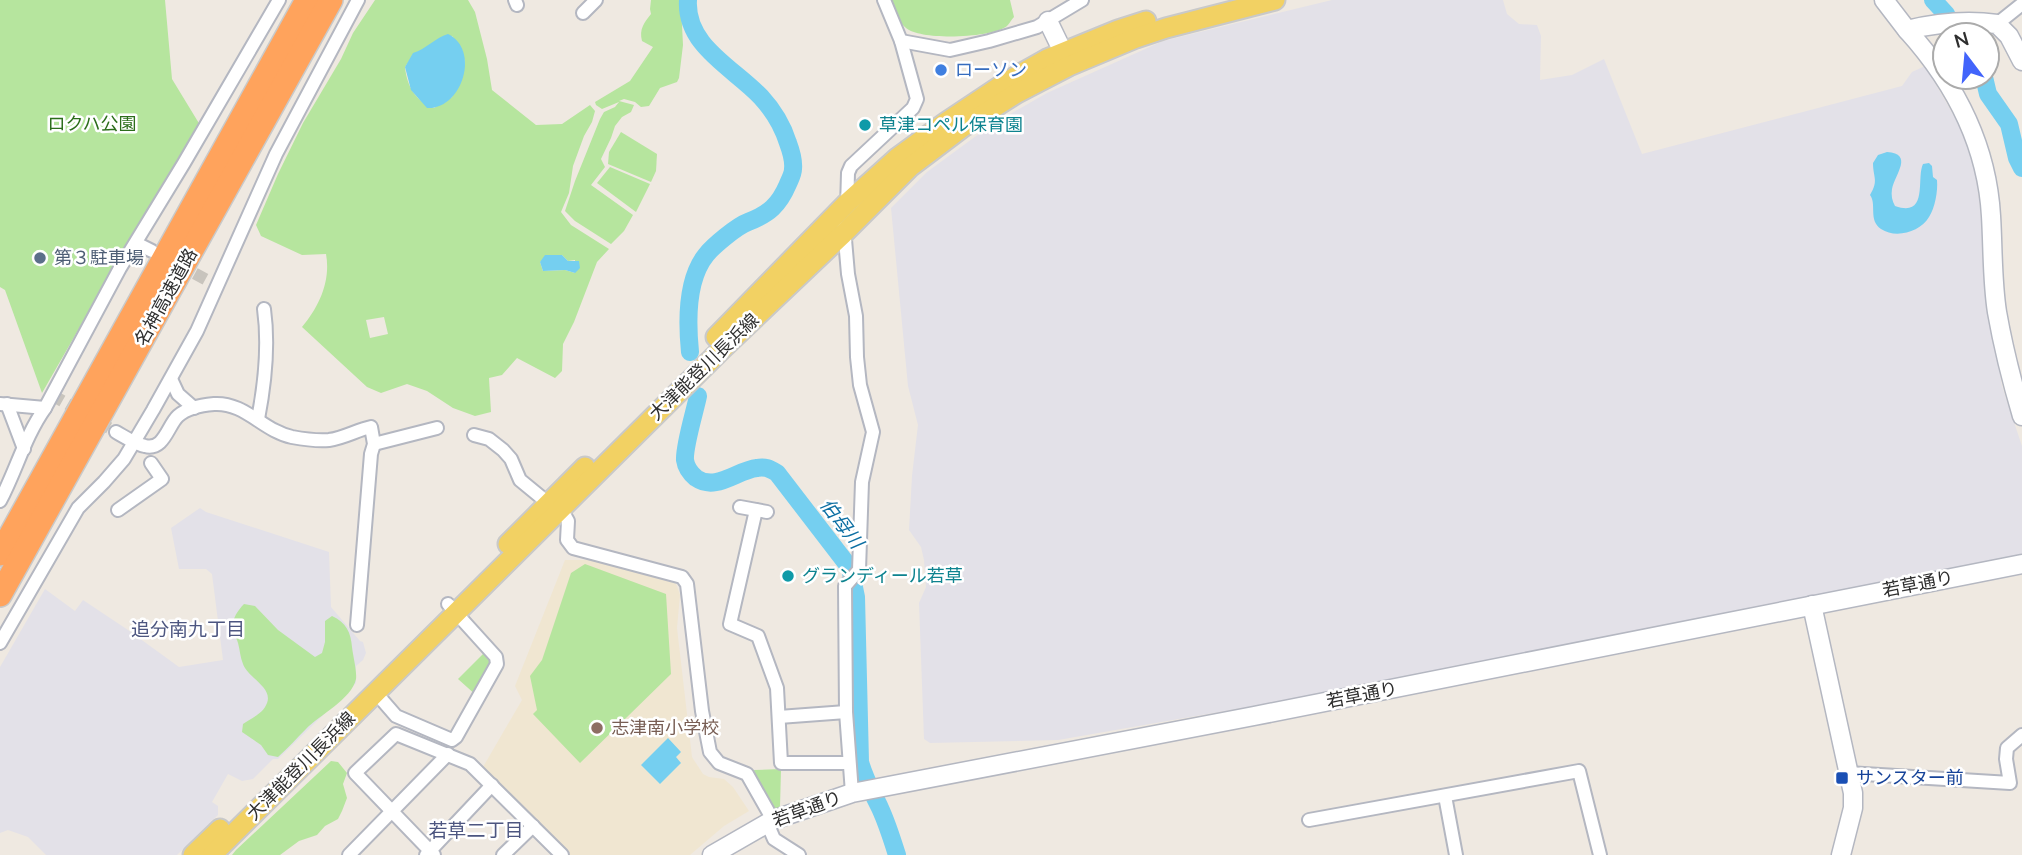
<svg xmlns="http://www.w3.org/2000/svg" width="2022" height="855" font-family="'Nunito Sans','Noto Sans JP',sans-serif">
<rect width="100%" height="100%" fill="#efe9e1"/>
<g fill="#e3e1e8">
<polygon points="1332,0 1503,0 1507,14 1519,24 1537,25 1541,36 1540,80 1572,75 1604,59 1642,154 1902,86 1912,72 1925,66 1961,128 1974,162 1980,207 1987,297 2002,386 2022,446 2022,554 1305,697 1058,740 930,743 924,739 919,603 926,587 924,560 921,547 909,530 912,476 918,425 908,386 891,208 927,172 991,125 1047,93 1163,41"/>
<polygon points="200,508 206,512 329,552 331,607 360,641 363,642 366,653 363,660 356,666 356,683 278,759 273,759 253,779 242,781 228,774 212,802 218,806 218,815 177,855 46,855 28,837 8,830 0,833 0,667 45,589 75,611 83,600 128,630 179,667 223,660 212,574 206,569 179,569 171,528"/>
</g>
<polygon fill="#f0e6d1" points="565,560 596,560 669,580 676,584 678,589 680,595 677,628 692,757 703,774 709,777 724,779 733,787 749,811 724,826 690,855 570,855 483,767 522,700 515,686"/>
<g fill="#b6e59e" fill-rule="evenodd">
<polygon points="0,0 165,0 172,79 200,125 135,231 42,393 5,290 0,287"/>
<path d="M375,0H468L475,12L487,59L492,90L536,125L562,124L590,105L595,111L592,122L584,136L573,166L569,193L561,212L571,225L609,249L597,262L574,322L563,344L562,371L555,378L517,358L502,375L489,378L491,412L475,416L453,408L427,391L407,384L381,393L367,387L302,327C319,307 331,281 326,254L302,255L261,236L256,225L278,174L303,123L341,59L353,33ZM452,36L462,50L465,63L452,97L434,108C416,101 407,87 405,67L411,58ZM549,255L553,256L562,255L568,261L575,260V273L565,270L543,271L540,262ZM384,317L388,334L370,338L366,320Z"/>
<path d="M651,0H683L681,6L683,45L679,78L677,82L660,88L649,106L641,107L635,102L624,99L619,101L634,105L631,112L622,117L615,126L611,138L601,159L605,167L591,185L633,215L624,231L611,244L575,221L565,211L575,181L600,119L604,112L615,107L619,102L602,109L596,105L595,102L630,81L653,47L642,41C639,29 644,23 651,14L650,9Z"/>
<path d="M891,0H1010L1014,17C1011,20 1010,23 1007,26C992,38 921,41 906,28C897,20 892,11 891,0Z"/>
<polygon points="621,132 657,154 656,171 651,182 608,164 609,152"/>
<polygon points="610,167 650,184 636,212 597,183"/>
<polygon points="585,564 666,594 671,674 580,763 533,714 537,710 530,676 542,660 571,573"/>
<path d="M244,604L255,606L278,630L315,657L322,653L325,642V621L332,616C346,622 351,633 352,647C353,656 357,671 356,679C352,699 318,716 306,729C296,739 288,748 278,757L268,755L261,745L242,732L243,724C251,718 263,714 267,703C273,687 248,678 243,664C240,657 240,650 238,643C237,639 235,636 233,633C230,622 237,611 244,604Z"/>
<path d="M485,652C499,668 486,679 477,696L458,679Z"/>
<polygon points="331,761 338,762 347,773 343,784 347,798 342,811 338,819 325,826 317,835 299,841 280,855 232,855 236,850"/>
<path d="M781,769L780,807L776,809C766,801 756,783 754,770Z"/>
</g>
<g fill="#75cff0">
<path d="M448,34C481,50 462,110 427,108L411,90L405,67L413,53C426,49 435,38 448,34Z"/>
<path d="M1887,152C1914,154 1895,174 1892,189C1891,195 1892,201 1895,206C1929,218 1916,178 1923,164L1929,163L1932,166L1933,177L1937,180C1938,191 1935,208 1929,217C1920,232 1896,239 1881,229C1868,220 1877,204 1870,195C1879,180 1873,178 1873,163L1878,155Z"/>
<polygon points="545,255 562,255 568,261 579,261 580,268 575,273 565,270 543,271 540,262"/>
<polygon points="668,738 681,752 676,757 681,763 660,784 641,765"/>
</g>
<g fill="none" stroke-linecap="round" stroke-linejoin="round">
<g stroke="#75cff0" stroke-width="18">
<path d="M688,0C685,46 734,68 761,97C773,110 783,127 788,143C791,151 794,160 793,169C793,174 790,179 788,184C779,205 769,214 748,222C737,226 713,246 706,255C686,280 687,322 690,352"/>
<polyline points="1933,0 1946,14 1956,35"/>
<polyline points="1984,77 1988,94 2009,124 2017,158 2022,168"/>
<path d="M698,396C695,411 684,446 685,460C686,467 690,473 696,478C716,492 737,470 757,468C765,466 770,469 777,473L850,568L856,597L860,762C865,780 872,791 880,808C887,823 892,839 897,855"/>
</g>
<g stroke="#c8c4bd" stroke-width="12" stroke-dasharray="12 6" stroke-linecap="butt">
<polyline points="179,265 207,280"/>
<polyline points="52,395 116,432"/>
</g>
<g stroke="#b4b7c1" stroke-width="16">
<g id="street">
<polyline points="515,0 517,5"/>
<polyline points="583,13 596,0"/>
<polyline points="1997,24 2022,4"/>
<polyline points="901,41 950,50 989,41 1037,27 1082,0"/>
<polyline points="847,207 848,173 851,166 913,108 917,99 901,41 884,0"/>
<polyline points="844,228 848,274 856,316 857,357 860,385 873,432 862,482 859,570 845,586 846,712 852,793"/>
<polyline points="136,243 152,251"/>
<polyline points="171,379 178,394 194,408"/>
<polyline points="0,404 45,408 120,268 184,163 279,0"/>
<polyline points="7,404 24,449"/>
<path d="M258,419C265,383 269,345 264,309"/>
<path d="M116,432C125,437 135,444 145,446C164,451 168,425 178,416C187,408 202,405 214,404C245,402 263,431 292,437C303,439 318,441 329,440C344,438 357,430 371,427L374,444L371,454L357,625"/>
<polyline points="474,435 489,439 503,450 511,459 520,480 548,503 561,509 568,521 567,540 573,548 682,577 687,584 702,711 710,752 719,763 747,774 773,820"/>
<polyline points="374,444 437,428"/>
<path d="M0,501C16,471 25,436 45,408"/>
<polyline points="740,507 767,512"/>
<polyline points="118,510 162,479 151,463"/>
<polyline points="756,510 730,624 758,636 777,688 781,763 849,763"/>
<polyline points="0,643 78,508 104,482 124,459 153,410 197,331 276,154 358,0"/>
<polyline points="376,693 396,716 452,740 456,737 497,664 496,657 448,604"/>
<polyline points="779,717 846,712"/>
<polyline points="1848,773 2010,783 2006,759 2007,748 2022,735"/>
<polyline points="1445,796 1456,855"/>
<polyline points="1309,820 1579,771 1600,855"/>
<polyline points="767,823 774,839 799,855"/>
<polyline points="349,855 448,754"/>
<polyline points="426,855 492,785"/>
<polyline points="434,855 355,773 396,734 470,764 562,855"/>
<polyline points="503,855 533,826"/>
</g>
</g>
<g stroke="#b4b7c1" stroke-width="21">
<g id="secondary">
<path d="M1884,0L1907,30C1936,23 1968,20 1997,24L2009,36L2022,61"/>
<polyline points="1048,21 1063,52"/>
<path d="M1907,30C1954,82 1987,145 1991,216C1993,248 1992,280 1997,312C2003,346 2012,382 2022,416"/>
<polyline points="1812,605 1853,793 1853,808 1841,855"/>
<polyline points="712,855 773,820 852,793 1254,716 2022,564"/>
</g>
</g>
<g stroke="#c9c9c9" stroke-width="23">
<g id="primary">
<polyline points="716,337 847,203 897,158 945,123 1008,81 1047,59 1118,30 1146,21"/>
<polyline points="508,544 585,467"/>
<polyline points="193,855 220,829"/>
<polyline points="212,855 722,349 843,234 910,167 963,127 1017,93 1069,66 1136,38 1166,28 1275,0"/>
</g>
</g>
<g stroke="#c9c9c9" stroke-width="26">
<g id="highway">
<polyline points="0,554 307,0"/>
<polyline points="0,595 331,0"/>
</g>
</g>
<use href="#street" stroke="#fff" stroke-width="12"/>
<use href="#secondary" stroke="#fff" stroke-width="18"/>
<use href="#primary" stroke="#f2d163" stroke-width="19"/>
<use href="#highway" stroke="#ffa35c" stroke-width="23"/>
</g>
<circle fill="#3f7fe0" stroke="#fff" stroke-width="2.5" cx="941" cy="70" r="7"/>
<g fill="#0f9aa8" stroke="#fff" stroke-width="2.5">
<circle cx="865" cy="125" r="7"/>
<circle cx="788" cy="576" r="7"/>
</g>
<circle fill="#5c6f8a" stroke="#fff" stroke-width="2.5" cx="40" cy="258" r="7"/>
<circle fill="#8d6e63" stroke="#fff" stroke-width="2.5" cx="597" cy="728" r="7"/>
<rect fill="#1a4fb4" stroke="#fff" stroke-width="2.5" x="1835" y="771" width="14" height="14" rx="3.5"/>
<g text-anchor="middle" stroke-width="5" stroke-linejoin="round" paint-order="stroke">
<g font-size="18" fill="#366cbe" stroke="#fff" text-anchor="start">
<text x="955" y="76">ローソン</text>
</g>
<g font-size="18" fill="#2c6e1b" stroke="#fff">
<text x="92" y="130">ロクハ公園</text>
</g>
<g font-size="18" fill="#0d838f" stroke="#fff" text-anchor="start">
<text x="879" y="131">草津コペル保育園</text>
<text x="802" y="582">グランディール若草</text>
</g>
<g font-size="18" fill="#4e5e75" stroke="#fff" text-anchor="start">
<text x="54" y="264">第３駐車場</text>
</g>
<g font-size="18" fill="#2e2e2e" stroke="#fff">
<text transform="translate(166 297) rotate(-61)" y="6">名神高速道路</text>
<text transform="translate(704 367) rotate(-44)" y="6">大津能登川長浜線</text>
<text transform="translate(1918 584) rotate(-11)" y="6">若草通り</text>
<text transform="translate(1362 695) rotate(-11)" y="6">若草通り</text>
<text transform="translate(301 766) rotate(-45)" y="6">大津能登川長浜線</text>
<text transform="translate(807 809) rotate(-20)" y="6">若草通り</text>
</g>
<g font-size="18" fill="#785e54" stroke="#fff" text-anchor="start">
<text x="611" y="734">志津南小学校</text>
</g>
<g font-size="18" fill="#164399" stroke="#fff" text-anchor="start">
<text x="1856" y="784">サンスター前</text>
</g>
<g font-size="19" font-style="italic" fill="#0d6fa3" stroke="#fff">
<text transform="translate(842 523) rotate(53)" y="7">伯母川</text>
</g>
<g font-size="19" fill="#4d5680" stroke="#fff">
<text x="188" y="636">追分南九丁目</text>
<text x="476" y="837">若草二丁目</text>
</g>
</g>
<g transform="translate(1966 56) rotate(344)"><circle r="33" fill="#ffffff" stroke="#ababab" stroke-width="2"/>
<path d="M0-5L12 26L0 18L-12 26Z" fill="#4264fb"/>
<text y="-10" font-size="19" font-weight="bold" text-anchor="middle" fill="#2e2e2e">N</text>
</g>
</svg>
